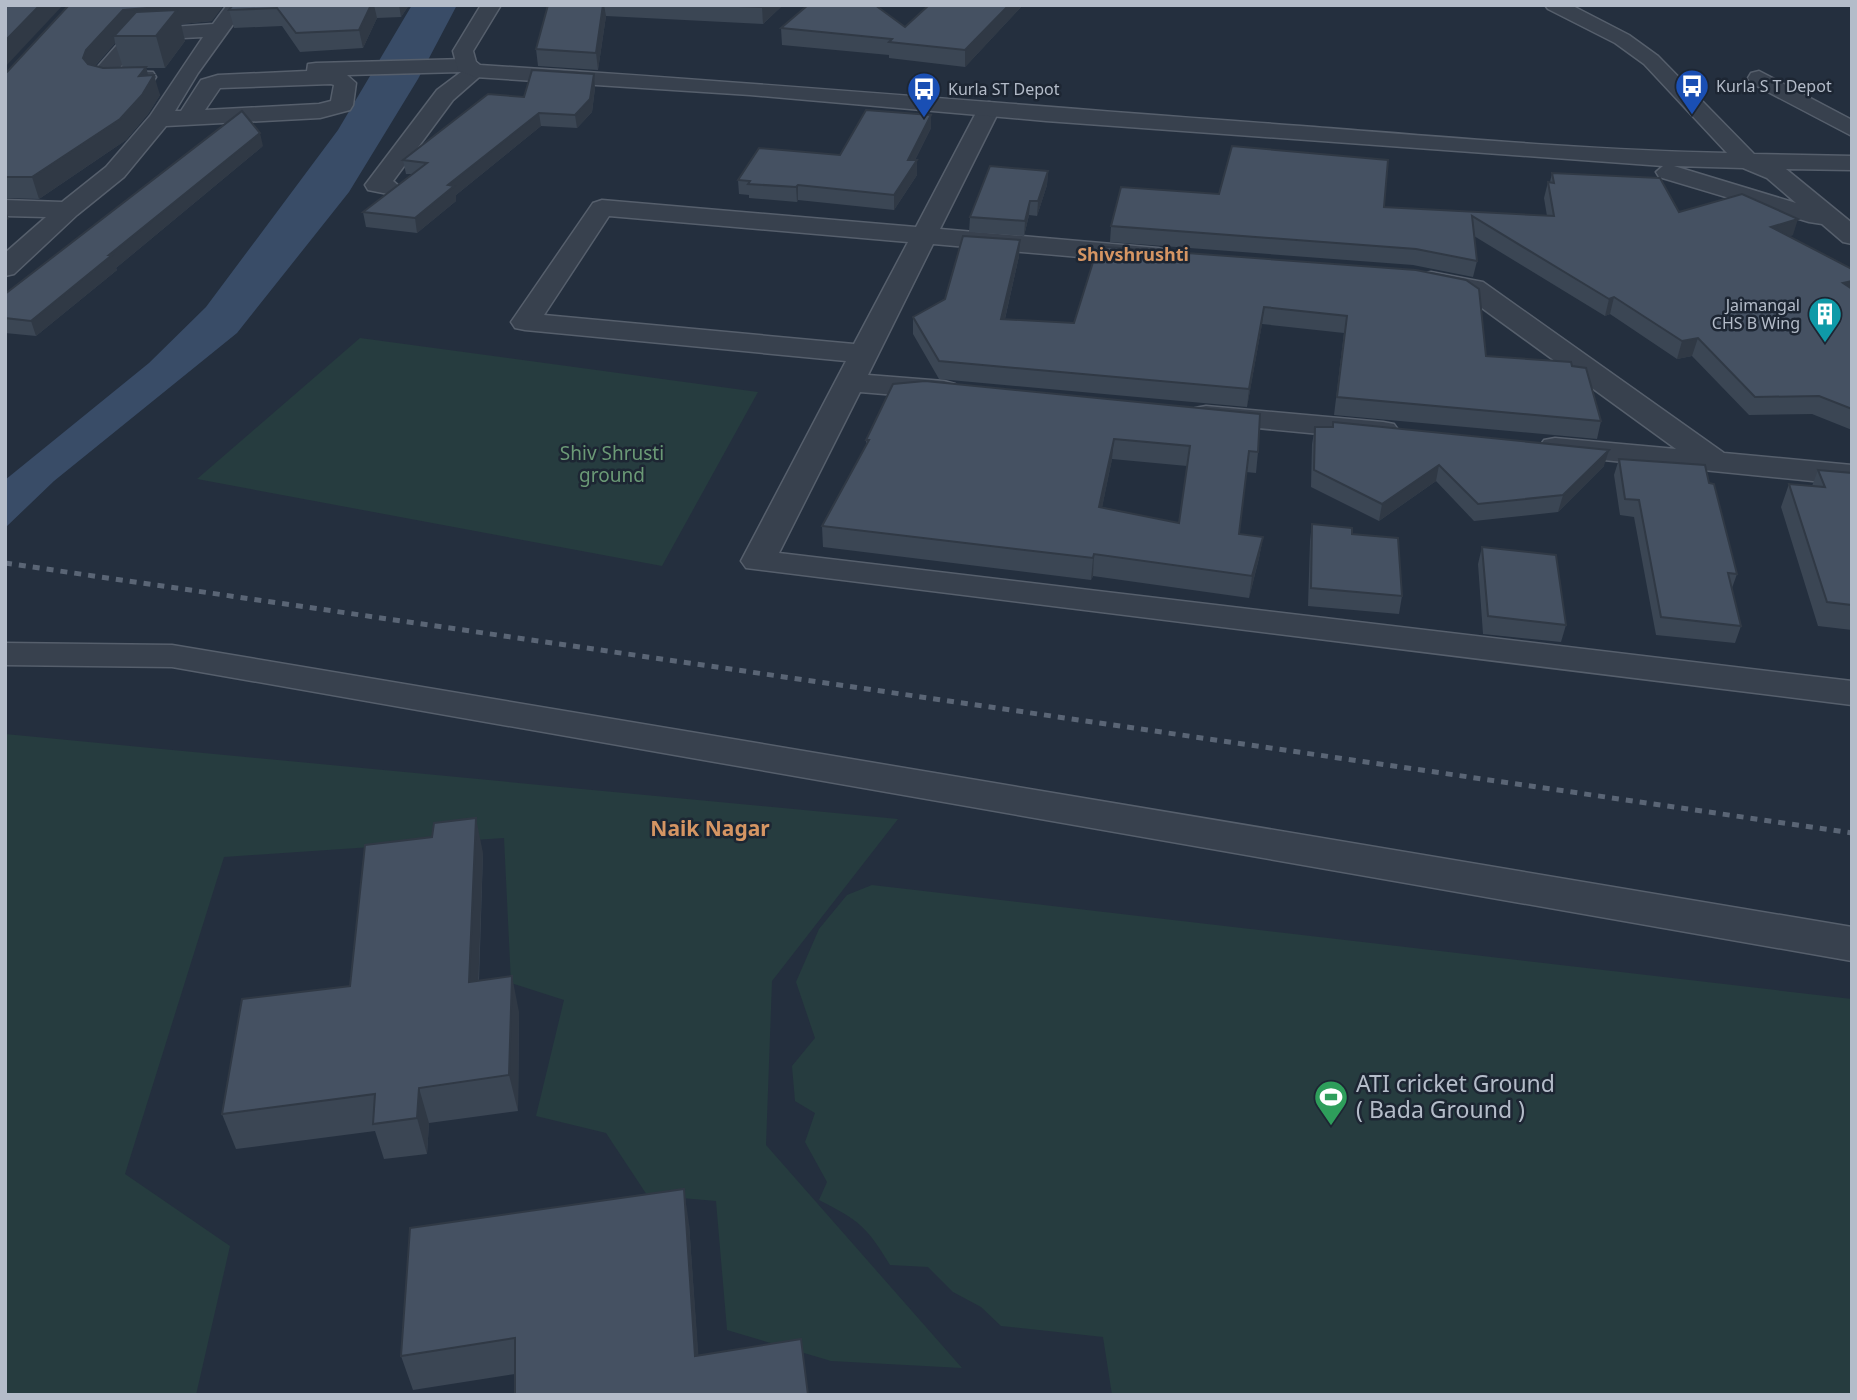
<svg xmlns="http://www.w3.org/2000/svg" width="1857" height="1400" font-family="'Noto Sans',sans-serif">
<rect width="100%" height="100%" fill="#242f3e"/>
<g fill="#263c3f">
<polygon points="360,338 758,392 662,566 197,479"/>
<polygon points="5,734 898,819 772,981 766,1145 962,1368 831,1361 727,1330 716,1201 647,1195 606,1133 536,1116 564,1000 511,983 504,838 224,857 125,1174 230,1246 196,1395 5,1395"/>
<path d="M872,885L1852,999V1395H1112L1103,1337L1001,1326L981,1307L953,1292L928,1267L890,1265C866,1226 860,1221 819,1200L827,1182L805,1142L815,1113L795,1101L792,1066L815,1038L796,982L819,929L847,895Z"/>
</g>
<polygon fill="#394c67" points="412,5 457,5 418,79 349,192 237,333 54,481 5,528 5,480 149,363 206,307 338,130"/>
<g fill="none" stroke-linecap="round" stroke-linejoin="round">
<g stroke="#565f6c" stroke-width="3">
<g id="minor">
<path d="M227,5H247L198,73L175,111H181L201,80L218,75L307,71L308,64L316,63L466,59L474,60L486,71L453,100L393,181L400,187L397,192L388,194L368,190L365,185L437,90L461,72L347,75L356,83L353,105L350,110L320,118L166,126L124,177L77,215L14,274L5,276V253L46,217L5,216V200L62,202L106,167L150,116L203,37L143,40L117,71L153,72L156,77L153,82L109,85L94,81L91,76L94,71L130,30L213,24ZM331,84L334,85L331,101L319,104L205,110L220,88Z"/>
<polygon points="1759,71 1852,120 1852,136 1751,83 1748,78 1751,73"/>
<path d="M989,102L997,104L1000,109L940,229L1158,248L1167,250L1171,256L1167,262L1158,264L933,244L868,375L944,381L955,384L959,390L955,396L944,399L860,392L779,553L1852,681V705L746,568L741,561L846,361L525,330L515,328L511,322L593,203L602,200L916,227L978,109L981,104ZM609,216L908,242L854,344L544,315Z"/>
<polygon points="1431,272 1483,282 1724,453 1852,465 1852,485 1544,454 1539,447 1544,440 1555,438 1676,449 1464,295 1421,286 1417,280 1421,274"/>
<polygon points="1206,406 1383,422 1394,424 1399,431 1394,438 1383,440 1195,422 1191,415 1195,408"/>
<polygon points="5,643 172,645 1852,927 1852,961 172,667 5,665"/>
</g>
</g>
<g stroke="#565f6c" stroke-width="3">
<path id="tertiary" d="M481,5H501L473,51L476,62L480,65C754,82 1027,106 1301,126C1443,137 1585,150 1727,153L1644,64L1615,43L1548,9L1545,5H1571L1629,35L1658,56L1754,154L1852,156V170L1786,169L1852,223V244L1843,242L1822,224L1809,222L1659,177L1656,172L1663,166L1046,121L750,95L475,77L458,70L453,51ZM1674,166L1743,168L1767,178L1796,203Z"/>
</g>
<use href="#minor" fill="#38414e" fill-rule="evenodd"/>
<use href="#tertiary" fill="#38414e" fill-rule="evenodd"/>
<polyline stroke="#5a6575" stroke-width="5" stroke-dasharray="7 7" stroke-linecap="butt" points="5,563 1852,833"/>
</g>
<g fill="#3b4654" fill-rule="evenodd">
<path d="M69,5L212,21L181,24L185,41L165,68H146L148,75L160,95L148,114L126,140L39,199L5,198V72H7ZM115,43L123,68H103L95,66Z"/>
<polygon points="233,5 409,5 401,17 377,18 363,48 300,52 282,26 234,28 229,10"/>
<polygon points="548,5 783,5 763,24 606,16 598,70 538,66 536,49"/>
<polygon points="929,5 1023,5 965,67 889,58 889,55 782,45 781,28 905,27"/>
<polygon points="595,88 592,112 577,128 541,126 456,195 456,201 417,233 366,227 363,212 412,174 406,174 403,160 524,97"/>
<polygon points="931,115 931,128 915,160 917,175 894,210 798,200 797,202 749,198 749,195 739,194 738,180 840,155"/>
<polygon points="263,146 116,268 117,270 36,336 5,333 5,294"/>
<polygon points="1048,171 1047,185 1037,216 1029,215 1024,236 969,232 970,217"/>
<polygon points="1552,173 1679,212 1793,235 1789,236 1852,269 1852,430 1812,414 1749,415 1692,356 1677,359 1610,314 1605,316 1474,236 1477,261 1473,277 1413,265 1110,242 1111,226 1384,207 1547,216 1544,198 1548,182 1550,182"/>
<polygon points="1020,240 1019,256 1005,319 1074,323 1103,259 1106,247 1486,356 1572,366 1601,421 1597,439 1334,415 1344,333 1262,324 1247,407 939,379 913,334 913,317 945,299"/>
<path d="M893,384L1258,452L1256,473L1246,472L1239,534L1263,537L1259,558L1249,598L1093,576L1091,580L823,547L822,526L866,445V440ZM1112,459L1187,466L1179,523L1102,507Z"/>
<polygon points="1315,427 1604,466 1558,512 1474,521 1436,481 1379,521 1311,487 1312,444"/>
<polygon points="1619,459 1709,483 1737,574 1732,588 1741,626 1735,643 1656,635 1634,517 1620,515 1614,475"/>
<polygon points="1818,470 1852,473 1852,630 1818,626 1781,507 1789,484 1812,486"/>
<polygon points="1312,524 1402,596 1399,614 1308,606 1310,541"/>
<polygon points="1482,547 1566,625 1561,642 1483,634 1478,564"/>
<polygon points="483,853 479,981 519,1012 518,1111 429,1123 427,1154 384,1159 375,1131 236,1149 222,1114"/>
<polygon points="689,1224 698,1355 808,1395 515,1374 413,1390 401,1356"/>
</g>
<g fill="#303945">
<polygon points="40,5 63,5 5,67 5,41"/>
<polygon points="183,5 224,5 212,21 181,24 185,41 165,68 156,36 114,36 115,43 92,69 83,58 86,50 123,10"/>
<polygon points="371,5 374,5 377,18 363,48 359,30"/>
<polygon points="399,5 409,5 401,17"/>
<polygon points="603,5 604,5 606,16 598,70 596,53"/>
<polygon points="764,5 783,5 763,24 762,7"/>
<polygon points="1009,5 1023,5 965,67 965,50"/>
<polygon points="146,67 150,82 154,75 160,95 148,114 126,140 39,199 32,177 139,76"/>
<polygon points="594,74 595,88 592,112 577,128 575,115"/>
<polygon points="539,113 541,126 456,195 456,201 417,233 415,218 448,185"/>
<polygon points="931,115 931,128 908,174 908,160"/>
<polygon points="260,133 263,146 116,268 117,270 36,336 31,321 109,255"/>
<polygon points="917,160 917,175 894,210 894,195"/>
<polygon points="1048,171 1047,185 1037,216 1038,201"/>
<polygon points="798,185 798,200 797,202 796,187"/>
<polygon points="1030,201 1029,215 1024,236 1025,221"/>
<polygon points="5,209 9,219 5,221"/>
<polygon points="1798,219 1793,235 1765,243 1771,227"/>
<polygon points="1020,240 1019,256 1001,336 1001,319"/>
<polygon points="1852,281 1852,296 1843,283"/>
<polygon points="1614,297 1610,314 1605,316 1609,299"/>
<polygon points="1264,307 1262,324 1247,407 1249,389"/>
<polygon points="1698,338 1692,356 1677,359 1682,341"/>
<polygon points="1114,439 1112,459 1098,528 1099,507"/>
<polygon points="1609,450 1604,466 1558,512 1563,495"/>
<polygon points="1439,465 1436,481 1379,521 1382,504"/>
<polygon points="1263,537 1259,558 1249,598 1252,576"/>
<polygon points="1094,554 1093,576 1091,580 1093,558"/>
<polygon points="476,818 483,853 477,1017 469,982"/>
<polygon points="512,976 519,1012 518,1111 509,1075"/>
<polygon points="419,1088 429,1123 427,1154 417,1118"/>
<polygon points="684,1189 689,1224 701,1390 695,1356"/>
</g>
<g fill="#455162" stroke="#303945" stroke-width="2" fill-rule="evenodd">
<polygon points="5,5 40,5 5,41"/>
<polygon points="69,5 183,5 123,10 86,50 83,58 88,64 103,68 146,67 139,76 154,75 142,95 120,119 32,177 5,177 5,72 7,72"/>
<polygon points="233,5 371,5 359,30 296,33 277,8 229,10"/>
<polygon points="548,5 603,5 596,53 536,49"/>
<polygon points="715,5 764,5 762,7"/>
<polygon points="808,5 875,5 905,27 929,5 1009,5 965,50 889,42 892,39 781,28"/>
<polygon points="177,10 156,36 114,36 136,12"/>
<polygon points="532,70 594,74 590,99 575,115 539,113 448,185 454,186 415,218 363,212 427,163 403,160 488,94 524,97"/>
<polygon points="866,110 931,115 908,160 917,160 894,195 798,185 796,187 748,184 750,181 738,180 759,148 840,155"/>
<polygon points="242,111 260,133 109,255 112,255 31,321 5,318 5,294"/>
<polygon points="1232,146 1388,160 1384,207 1554,216 1548,182 1554,183 1552,173 1660,178 1679,212 1742,194 1798,219 1771,227 1852,269 1852,281 1843,283 1852,289 1852,409 1819,396 1755,397 1698,338 1682,341 1614,297 1609,299 1472,216 1477,261 1416,249 1111,226 1121,187 1219,194"/>
<polygon points="990,166 1048,171 1038,201 1030,201 1025,221 970,217"/>
<polygon points="963,236 1020,240 1001,319 1074,323 1094,259 1103,259 1106,247 1416,270 1466,280 1479,289 1486,356 1571,362 1572,366 1586,368 1601,421 1337,397 1347,316 1264,307 1249,389 939,361 913,317 945,299"/>
<path d="M925,381L1260,414L1258,452L1249,451L1239,534L1263,537L1252,576L1094,554L1093,558L822,526L869,440H866L893,384ZM1114,439L1190,446L1179,523L1099,507Z"/>
<polygon points="1333,422 1609,450 1563,495 1478,504 1439,465 1382,504 1314,470 1315,427 1333,427"/>
<polygon points="1619,459 1705,465 1709,483 1714,484 1737,574 1728,573 1741,626 1661,617 1639,500 1625,499"/>
<polygon points="1818,470 1852,473 1852,605 1827,602 1789,484 1825,487"/>
<polygon points="1312,524 1352,528 1352,534 1398,538 1402,596 1311,588"/>
<polygon points="1482,547 1556,555 1566,625 1488,616"/>
<polygon points="476,818 469,982 512,976 509,1075 419,1088 417,1118 373,1124 375,1094 222,1114 242,999 350,986 365,845 432,837 434,823"/>
<polygon points="684,1189 695,1356 801,1339 808,1395 515,1395 515,1338 401,1356 410,1228"/>
</g>
<defs>
<g id="bus-pin" transform="scale(1.75)"><path d="M0 17L-7.5 6A9.5 9.5 0 1 1 7.5 6Z" fill="#1a4fb4" stroke="#1d2633"/><path d="M-5-6H5V4H4V6H2V4H-2V6H-4V4H-5ZM-3.5-4V0h7V-4ZM-3.5 1.2v1.5H-2V1.2ZM2 1.2v1.5H3.5V1.2Z" fill="#fff"/></g>
<g id="building-pin" transform="scale(1.75)"><path d="M0 17L-7.5 6A9.5 9.5 0 1 1 7.5 6Z" fill="#0f9aa8" stroke="#1d2633"/><path d="M-4-6H4V6H1V3H-1V6H-4ZM-2.5-4.3h1.7v1.8h-1.7ZM.8-4.3h1.7v1.8H.8ZM-2.5-1h1.7V.8h-1.7ZM.8-1h1.7V.8H.8Z" fill="#fff"/></g>
<g id="stadium-pin" transform="scale(1.75)"><path d="M0 17L-7.5 6A9.5 9.5 0 1 1 7.5 6Z" fill="#2e9e5b" stroke="#1d2633"/><path d="M0-5a6.5 5 0 1 0 0 10a6.5 5 0 1 0 0-10ZM-3.5-1.8h7v3.6h-7Z" fill="#fff"/></g>
</defs>
<g fill-rule="evenodd">
<use href="#bus-pin" x="1692" y="86"/>
<use href="#bus-pin" x="924" y="89"/>
<use href="#building-pin" x="1825" y="314"/>
<use href="#stadium-pin" x="1331" y="1097"/>
</g>
<g text-anchor="middle" stroke-width="5" stroke-linejoin="round" paint-order="stroke">
<g font-size="16" fill="#b4bcc9" stroke="#1d2633" text-anchor="start">
<text x="1716" y="92">Kurla S T Depot</text>
<text x="948" y="95">Kurla ST Depot</text>
<text x="1800" y="311" text-anchor="end">Jaimangal<tspan x="1800" dy="18">CHS B Wing</tspan></text>
</g>
<g font-size="18" font-weight="bold" fill="#d59563" stroke="#1d2633">
<text x="1133" y="261">Shivshrushti</text>
</g>
<g font-size="19" fill="#6b9a76" stroke="#1d2633">
<text x="612" y="460">Shiv Shrusti<tspan x="612" dy="22">ground</tspan></text>
</g>
<g font-size="21" font-weight="bold" fill="#d59563" stroke="#1d2633">
<text x="710" y="836">Naik Nagar</text>
</g>
<g font-size="23" fill="#b4bcc9" stroke="#1d2633" text-anchor="start">
<text x="1356" y="1092">ATI cricket Ground<tspan x="1356" dy="26">( Bada Ground )</tspan></text>
</g>
</g>
<rect width="1857" height="1400" fill="none" stroke="#b4bcc9" stroke-width="14"/>
</svg>
